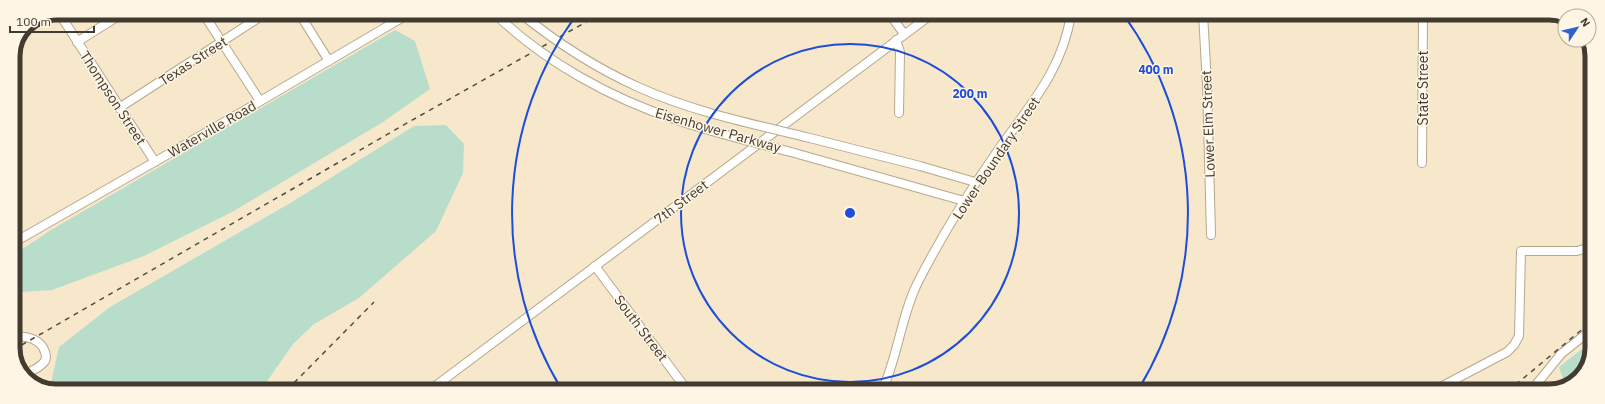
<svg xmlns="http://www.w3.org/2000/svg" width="1605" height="404" font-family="'IBM Plex Sans',sans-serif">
<rect width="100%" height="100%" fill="#f7e7cb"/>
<g fill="#b9ddcb">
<polygon points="395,30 415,41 430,89 383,122 232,212 144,256 52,290 21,292 21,250 51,230"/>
<polygon points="446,125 464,144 463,173 436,231 359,298 314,324 293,344 261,390 51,390 50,387 59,347 110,307 292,202 414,126"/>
<polygon points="1591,342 1591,356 1575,382 1565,385 1559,367"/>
</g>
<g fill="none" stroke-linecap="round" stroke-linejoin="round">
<g stroke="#b7a88d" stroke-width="10">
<g id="minor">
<polyline points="59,13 155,162"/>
<polyline points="203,13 260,101"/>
<polyline points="299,13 329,61"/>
<polyline points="393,13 398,20"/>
<polyline points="889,13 904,34"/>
<polyline points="1203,14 1207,84 1211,235"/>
<polyline points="896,40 900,52 899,113"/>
<polyline points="77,42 123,13"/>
<polyline points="119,108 266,13"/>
<polyline points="810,138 920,166 975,182"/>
<polyline points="791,152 964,201"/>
<polyline points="1422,163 1423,14"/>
<polyline points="13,243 240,113 410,13"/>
<polyline points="595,266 687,390"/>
<path d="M13,337C26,335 41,339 45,352C46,355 46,359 45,361C40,368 30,372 23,375"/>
<polyline points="430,390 932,14"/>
<path d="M882,391C898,356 901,316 918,282C940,239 965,198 992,159C1025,110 1062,74 1071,14"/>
<polyline points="1433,391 1507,352 1514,345 1519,336 1521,251 1577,251 1584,249 1591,245"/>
<polyline points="1531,391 1561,354 1591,330"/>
</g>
</g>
<use href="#minor" stroke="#fff" stroke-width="8"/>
<g stroke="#544c40" stroke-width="1.5" stroke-dasharray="5 5" stroke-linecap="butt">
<polyline points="13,350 400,127 602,13"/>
<polyline points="287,390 374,302"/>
<polyline points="1508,391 1591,322"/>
</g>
<g stroke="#b7a88d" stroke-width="10" stroke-linecap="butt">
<g id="minor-bridge">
<path d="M494,13C545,62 610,98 677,120C714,133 753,142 791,152"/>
<path d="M520,13C557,43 596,68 638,87C693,112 753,124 810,138"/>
</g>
</g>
<use href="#minor-bridge" stroke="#fff" stroke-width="8"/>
</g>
<g fill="none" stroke="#1d4ed8" stroke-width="2">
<circle cx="850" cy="213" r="169"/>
<path d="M562 390A338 338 0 0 1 577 14M1123 14A338 338 0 0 1 1138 390"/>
</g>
<g text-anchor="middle" stroke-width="3" stroke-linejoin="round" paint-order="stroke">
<g font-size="14" fill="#423b30" stroke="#fff5e4">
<text transform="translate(193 61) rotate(-33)" y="5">Texas Street</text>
<text transform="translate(1423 88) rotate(-90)" y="5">State Street</text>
<text transform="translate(113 98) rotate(57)" y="5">Thompson Street</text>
<text transform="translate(1208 124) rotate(-92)" y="5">Lower Elm Street</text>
<text transform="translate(212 129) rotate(-30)" y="5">Waterville Road</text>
<text transform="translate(718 130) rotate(16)" y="5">Eisenhower Parkway</text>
<text transform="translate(996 158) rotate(-56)" y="5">Lower Boundary Street</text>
<text transform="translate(681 202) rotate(-37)" y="5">7th Street</text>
<text transform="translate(641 328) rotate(53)" y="5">South Street</text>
</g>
</g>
<path d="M0 0H1605V404H0ZM56 20H1549A36 36 0 0 1 1585 56V348A36 36 0 0 1 1549 384H56A36 36 0 0 1 20 348V56A36 36 0 0 1 56 20Z" fill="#fff5e4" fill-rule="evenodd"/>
<path fill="none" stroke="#423b30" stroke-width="5" d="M56 20H1549A36 36 0 0 1 1585 56V348A36 36 0 0 1 1549 384H56A36 36 0 0 1 20 348V56A36 36 0 0 1 56 20Z"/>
<circle cx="850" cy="213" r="6" fill="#1d4ed8" stroke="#fff5e4" stroke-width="2"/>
<g font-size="12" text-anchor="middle" font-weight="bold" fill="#1d4ed8" stroke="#fff5e4" stroke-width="3" stroke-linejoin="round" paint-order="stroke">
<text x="1156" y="74">400 m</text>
<text x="970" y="98">200 m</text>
</g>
<g transform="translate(1577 28) rotate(55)"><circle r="19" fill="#fff5e4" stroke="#b3ab9c"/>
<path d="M0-3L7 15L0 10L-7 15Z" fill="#2b64d2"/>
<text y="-6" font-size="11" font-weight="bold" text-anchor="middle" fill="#423b30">N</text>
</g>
<path d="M10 26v6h84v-6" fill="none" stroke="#423b30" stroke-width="2"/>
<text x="16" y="26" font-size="12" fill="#423b30" stroke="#fff5e4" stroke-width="3" paint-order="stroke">100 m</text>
</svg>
